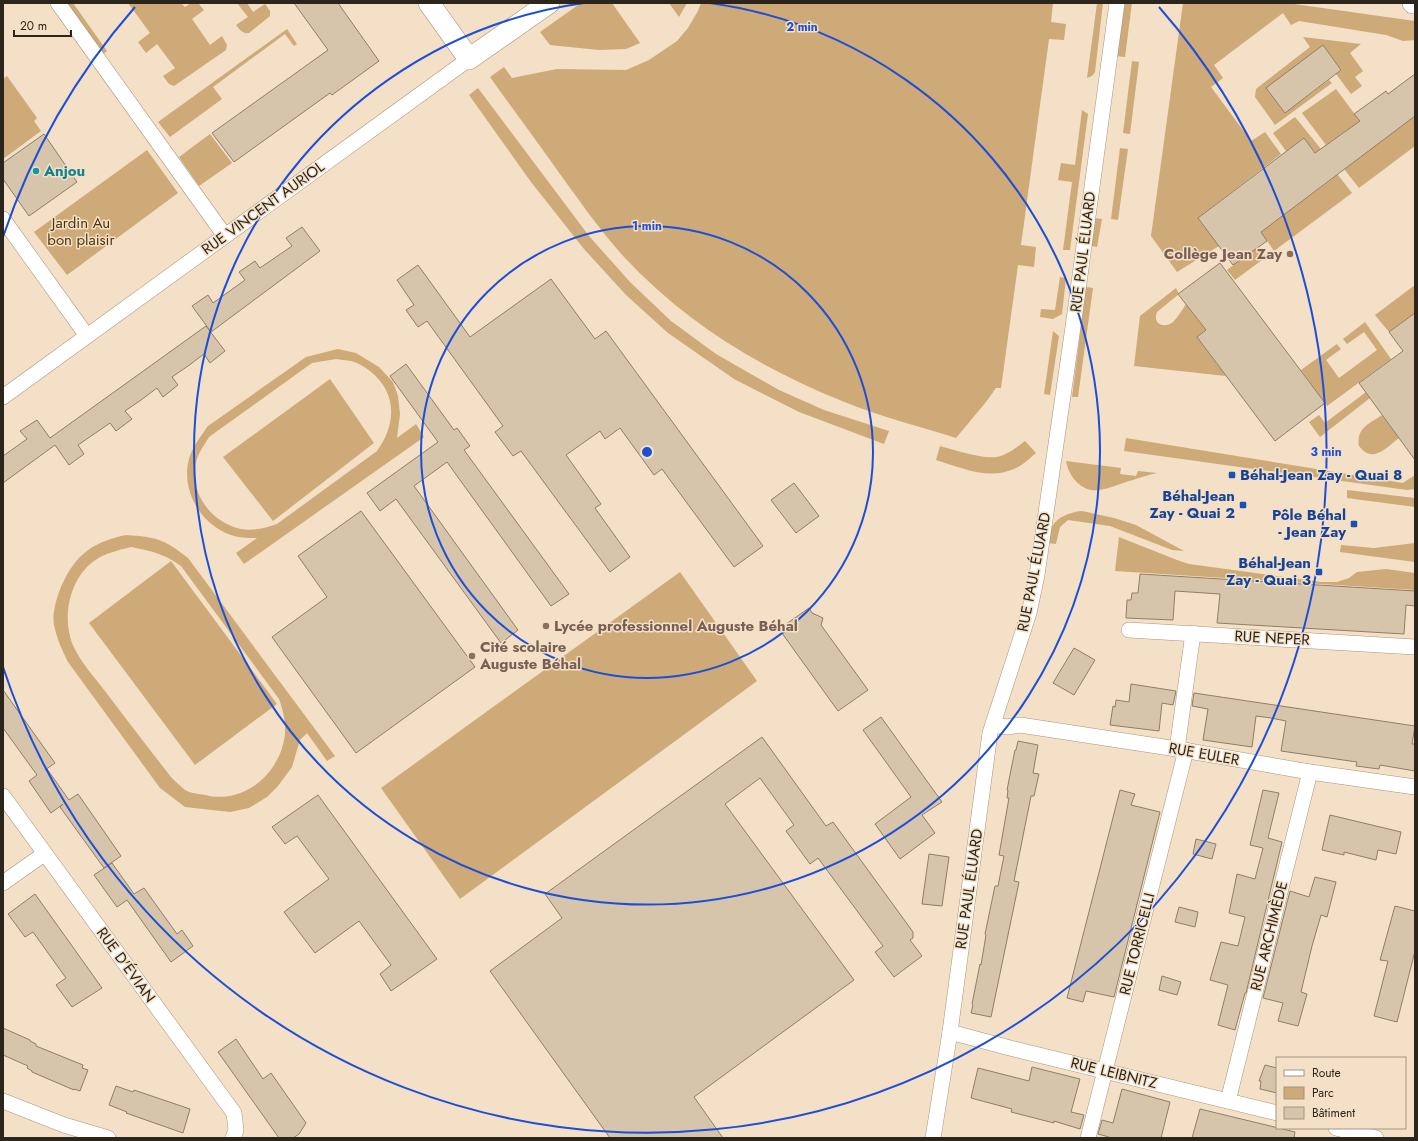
<svg xmlns="http://www.w3.org/2000/svg" width="1418" height="1141" font-family="Jost,sans-serif">
<rect width="100%" height="100%" fill="#f3e0c6"/>
<g fill="#cdaa77" fill-rule="evenodd">
<polygon points="67,3 73,3 107,51 103,54"/>
<polygon points="128,3 181,3 185,7 191,3 198,3 204,10 192,19 210,45 222,36 227,45 226,50 174,86 169,84 163,76 175,68 157,44 146,53 138,42 150,33"/>
<path d="M237,3H247L253,12L265,4L270,11V16L249,33C243,34 240,30 236,25L248,17Z"/>
<polygon points="581,3 612,3 640,43 626,49 599,50 550,45 540,32"/>
<polygon points="669,3 687,3 679,17"/>
<path d="M701,3H1053L1051,22L1066,24L1064,40L1049,39L1021,245L1036,247L1034,267L1018,265L1001,388H996L986,402L956,438C918,426 879,416 842,401C760,368 686,323 625,258C603,234 584,207 565,181C540,146 515,112 490,77L504,67L512,78L557,69L626,70L649,60L677,41L688,28L698,11Z"/>
<polygon points="1097,3 1103,3 1095,72 1092,76 1087,78"/>
<polygon points="1124,3 1132,3 1125,57 1116,56"/>
<polygon points="1183,3 1287,3 1415,21 1415,40 1403,41 1386,35 1299,21 1291,25 1283,13 1214,65 1223,78 1211,87 1251,141 1265,132 1281,154 1198,218 1219,246 1177,272 1151,236"/>
<polygon points="287,29 297,44 294,46 285,34 213,87 222,99 170,137 158,122"/>
<polygon points="1303,37 1361,44 1350,53 1363,71 1355,77 1362,86 1351,94 1336,74 1341,70 1323,45 1266,88 1285,113 1329,80 1332,83 1275,125 1255,97 1256,89 1310,47"/>
<polygon points="1132,61 1139,62 1130,134 1123,133"/>
<polygon points="7,76 37,118 34,121 41,131 3,159 3,79"/>
<polygon points="478,88 589,236 630,282 671,321 716,354 779,390 824,410 889,431 884,444 799,412 734,379 668,333 626,295 584,249 531,182 469,95"/>
<polygon points="1336,89 1360,121 1326,145 1302,113"/>
<polygon points="1082,110 1088,114 1070,250 1063,250 1072,182 1058,180 1061,163 1075,165"/>
<polygon points="1415,116 1415,146 1359,188 1344,169"/>
<polygon points="1295,117 1321,149 1315,153 1304,138 1286,151 1273,133"/>
<polygon points="210,134 232,163 199,186 179,157"/>
<polygon points="1120,148 1128,149 1118,220 1111,219"/>
<polygon points="147,150 178,193 67,275 34,232"/>
<polygon points="1324,157 1352,193 1274,251 1261,232 1333,178 1320,160"/>
<polygon points="1095,218 1102,219 1097,247 1091,246"/>
<polygon points="1259,246 1266,257 1235,280 1227,270"/>
<polygon points="1060,277 1066,278 1062,314 1053,319 1040,317 1041,309 1055,310"/>
<polygon points="1415,285 1415,313 1389,332 1375,315"/>
<polygon points="1086,287 1093,288 1078,397 1072,397"/>
<path d="M1176,288L1179,294L1157,312C1152,324 1164,329 1173,322C1178,317 1182,310 1186,304L1200,323L1209,316L1214,323L1197,337L1226,376L1134,366L1140,316Z"/>
<polygon points="1365,322 1391,359 1327,406 1301,370 1337,344 1341,349 1326,360 1339,378 1377,350 1364,332 1347,344 1343,339"/>
<polygon points="1053,331 1059,336 1050,395 1044,394"/>
<path d="M338,349L356,353L379,367L393,382L398,396L400,414L397,438L416,424L424,437L244,564L236,553L257,538C251,538 244,538 238,537C204,530 180,493 189,459C192,447 201,436 208,426L306,357ZM336,359C341,360 346,360 351,361C358,363 365,367 370,371C398,393 396,425 377,451L277,524C266,528 253,531 241,529C213,523 192,497 195,468C196,456 203,447 209,437L312,363Z"/>
<polygon points="330,379 374,443 273,521 223,457"/>
<polygon points="1366,392 1370,398 1320,437 1309,422 1319,415 1325,423"/>
<path d="M1382,415L1399,438C1386,448 1373,464 1359,446C1356,428 1369,424 1382,415Z"/>
<polygon points="1126,438 1403,483 1415,475 1415,489 1407,490 1124,451"/>
<path d="M1025,441L1036,453C1030,458 1023,465 1016,468C990,481 962,468 936,460L940,446C955,450 987,461 1001,456C1010,453 1017,447 1025,441Z"/>
<path d="M1066,461L1121,468L1120,474L1136,476L1138,471L1157,473C1149,475 1140,477 1133,480C1120,483 1104,492 1091,490C1077,487 1068,473 1066,461Z"/>
<polygon points="1347,490 1415,498 1415,507 1347,498"/>
<path d="M1082,511L1114,518L1136,525L1184,551L1172,550L1110,526L1068,520L1060,527L1056,544L1048,543C1049,539 1049,534 1051,530C1054,518 1070,512 1082,511Z"/>
<path d="M126,535C157,537 164,539 188,558L335,756L327,761L307,733L300,740L292,767L278,786L267,797L249,808L230,812L185,807L160,788L68,662C62,650 57,639 54,625C52,615 56,601 59,592C73,557 89,543 126,535ZM131,547C151,551 165,554 181,566L279,699C283,710 286,722 285,734C281,773 244,805 205,795C199,794 190,793 185,790C180,786 175,781 171,777C150,750 129,723 108,695C97,680 79,661 72,643C62,616 70,578 94,561C105,553 119,550 131,547Z"/>
<polygon points="1119,537 1177,560 1189,564 1321,582 1337,582 1349,578 1357,572 1386,569 1415,573 1415,590 1115,571"/>
<polygon points="1415,543 1415,562 1340,552 1341,545 1374,548"/>
<polygon points="171,561 277,704 195,765 89,623"/>
<polygon points="680,572 757,681 460,899 381,788"/>
</g>
<g fill="#d7c5ab" stroke="#8f7e66">
<polygon points="294,3 338,3 379,61 332,95 330,93 234,162 212,133 328,50"/>
<polygon points="1323,45 1341,70 1285,113 1266,88"/>
<polygon points="1415,74 1415,116 1261,232 1267,241 1233,265 1198,218 1304,138 1315,153 1360,121 1354,114 1386,91 1388,94"/>
<polygon points="44,134 77,182 29,216 3,179 3,163"/>
<polygon points="302,227 320,251 211,332 192,306 208,295 213,303 245,280 239,272 255,261 260,268 292,246 286,238"/>
<polygon points="1220,263 1325,403 1275,441 1197,337 1206,330 1178,294"/>
<polygon points="418,265 470,337 551,279 595,339 606,331 763,546 734,567 662,469 654,475 620,428 605,439 600,431 566,455 601,504 595,508 630,557 610,572 521,451 513,456 495,432 503,426 427,321 418,327 406,310 414,305 397,280"/>
<polygon points="1415,313 1415,460 1359,383 1403,351 1389,332"/>
<polygon points="206,326 225,351 210,363 204,354 188,366 172,377 178,385 163,397 157,388 141,400 125,411 132,419 116,431 110,423 78,445 84,454 69,465 55,445 3,483 3,456 27,439 20,431 37,420 50,438"/>
<polygon points="406,364 454,430 457,428 470,446 464,450 569,594 551,606 447,462 414,486 518,630 501,643 396,499 380,511 367,493 438,442 390,376"/>
<polygon points="794,483 819,516 796,533 771,500"/>
<polygon points="361,511 475,667 356,753 272,637 327,597 298,556"/>
<polygon points="1140,574 1415,591 1415,606 1406,605 1404,634 1217,623 1220,594 1175,591 1173,620 1126,618 1127,600 1131,600 1132,593 1138,593"/>
<polygon points="809,608 812,613 823,618 821,625 868,690 838,711 779,629"/>
<polygon points="1074,648 1095,660 1074,695 1053,683"/>
<polygon points="1131,684 1176,691 1173,705 1162,703 1159,731 1110,725 1113,706 1115,707 1116,700 1129,702"/>
<polygon points="3,690 55,763 45,770 47,769 69,800 78,794 121,856 104,868 60,807 63,804 51,813 29,781 37,775 3,728"/>
<polygon points="1194,693 1415,726 1412,744 1415,744 1415,771 1380,765 1379,769 1356,766 1357,762 1281,751 1286,721 1271,718 1256,716 1252,747 1203,740 1208,709 1192,706"/>
<polygon points="881,717 942,802 922,815 935,833 900,859 875,824 911,797 863,730"/>
<polygon points="762,737 826,826 833,822 913,932 913,938 910,940 922,956 894,977 875,952 883,946 818,858 810,864 786,831 794,825 760,778 725,804 854,980 694,1097 723,1138 610,1138 490,971 562,918 545,894"/>
<polygon points="1018,741 1038,745 1033,773 1039,774 1034,796 1031,796 1014,881 1019,882 991,1017 971,1013 973,1005 972,1004 980,964 981,965 986,935 985,934 995,886 998,886 1004,856 999,855 1009,798 1007,798 1008,790 1007,790 1015,750 1016,750"/>
<polygon points="1120,790 1135,794 1131,805 1160,812 1114,997 1086,991 1083,1002 1067,998"/>
<polygon points="1263,790 1279,793 1268,838 1282,842 1246,993 1245,993 1235,1030 1218,1025 1228,985 1210,980 1221,942 1238,946 1245,917 1229,913 1237,874 1255,879 1263,848 1250,845"/>
<polygon points="318,795 437,959 391,991 380,974 391,965 359,921 315,953 284,912 329,879 297,836 285,844 272,827"/>
<polygon points="1330,815 1401,832 1396,854 1378,850 1376,860 1344,852 1344,855 1322,850"/>
<polygon points="1196,839 1216,844 1212,859 1193,854"/>
<polygon points="929,854 949,857 942,906 922,904"/>
<polygon points="112,863 134,894 144,888 177,934 182,930 193,946 171,962 127,900 117,907 94,875"/>
<polygon points="1315,877 1336,882 1327,917 1321,915 1312,946 1301,992 1307,994 1298,1026 1278,1021 1283,1003 1263,998 1290,891 1309,897"/>
<polygon points="35,894 102,988 72,1007 56,985 66,978 33,932 25,937 8,914"/>
<polygon points="1395,906 1415,911 1415,951 1397,1022 1374,1016 1388,961 1380,960"/>
<polygon points="1179,907 1198,912 1195,927 1175,922"/>
<polygon points="1162,976 1181,982 1177,995 1159,990"/>
<polygon points="3,1028 30,1040 30,1041 36,1044 36,1046 83,1065 82,1068 88,1070 80,1091 74,1089 74,1090 32,1072 32,1071 27,1068 28,1066 3,1055"/>
<polygon points="236,1039 263,1079 271,1073 306,1123 299,1134 293,1138 279,1138 218,1052"/>
<polygon points="1265,1065 1277,1068 1277,1093 1260,1089 1261,1081 1259,1081"/>
<polygon points="1032,1067 1080,1079 1071,1112 1084,1115 1080,1129 1054,1121 1054,1123 1011,1112 1012,1109 971,1098 978,1068 1029,1081"/>
<polygon points="116,1086 133,1092 134,1090 190,1109 183,1133 126,1113 127,1112 109,1105"/>
<polygon points="1122,1089 1170,1102 1161,1138 1109,1138 1109,1137 1098,1134 1102,1120 1113,1123"/>
<polygon points="1200,1109 1295,1132 1294,1138 1192,1138"/>
</g>
<g fill="none" stroke-linecap="round" stroke-linejoin="round">
<g stroke="#a8977e" stroke-width="16">
<g id="street">
<polyline points="58,3 225,236"/>
<polyline points="3,219 87,336"/>
<polyline points="3,397 469,59"/>
<polyline points="1129,630 1415,647"/>
<polyline points="993,725 1007,727 1020,725 1177,749 1310,772 1415,787"/>
<polyline points="1177,749 1193,633"/>
<polyline points="3,796 234,1113 236,1130 233,1138"/>
<polyline points="3,883 44,854"/>
<polyline points="950,1032 1010,1048 1277,1113"/>
<polyline points="3,1101 64,1125 108,1138"/>
<polyline points="1228,1101 1310,772"/>
<polyline points="1336,1128 1376,1138"/>
<polyline points="933,1138 950,1032 990,733 1029,613 1037,575 1073,327 1117,3"/>
<polyline points="1088,1138 1186,750"/>
</g>
</g>
<g stroke="#a8977e" stroke-width="22">
<g id="secondary">
<polyline points="429,3 469,59 549,3"/>
<polyline points="1413,3 1415,3"/>
</g>
</g>
<use href="#street" stroke="#fff" stroke-width="15"/>
<use href="#secondary" stroke="#fff" stroke-width="21"/>
</g>
<g fill="none" stroke="#1d4ed8" stroke-width="2">
<circle cx="647" cy="452" r="226"/>
<path d="M710 3A453 453 0 1 1 584 3"/>
<path d="M3 237A679 679 0 0 1 135 7M1159 7A679 679 0 1 1 3 667"/>
</g>
<circle fill="#0f9aa8" stroke="#f3e0c6" stroke-width="1.5" cx="36" cy="171" r="4"/>
<g fill="#8d6e63" stroke="#f3e0c6" stroke-width="1.5">
<circle cx="1290" cy="254" r="4"/>
<circle cx="546" cy="626" r="4"/>
<circle cx="472" cy="656" r="4"/>
</g>
<g fill="#1a4fb4" stroke="#f3e0c6" stroke-width="1.5">
<rect x="1228" y="471" width="8" height="8" rx="2"/>
<rect x="1239" y="501" width="8" height="8" rx="2"/>
<rect x="1350" y="520" width="8" height="8" rx="2"/>
<rect x="1315" y="568" width="8" height="8" rx="2"/>
</g>
<g text-anchor="middle" stroke-width="3" stroke-linejoin="round" paint-order="stroke">
<g font-size="15" font-weight="bold" fill="#0d838f" stroke="#f3e0c6" text-anchor="start">
<text x="44" y="176">Anjou</text>
</g>
<g font-size="15" fill="#2c251c" stroke="#f3e0c6">
<text transform="translate(263 208) rotate(-36)" y="5">RUE VINCENT AURIOL</text>
<text transform="translate(1083 252) rotate(-83)" y="5">RUE PAUL ÉLUARD</text>
<text transform="translate(1034 572) rotate(-79)" y="5">RUE PAUL ÉLUARD</text>
<text transform="translate(1272 638) rotate(3)" y="5">RUE NEPER</text>
<text transform="translate(1204 754) rotate(10)" y="5">RUE EULER</text>
<text transform="translate(969 889) rotate(-82)" y="5">RUE PAUL ÉLUARD</text>
<text transform="translate(1269 936) rotate(-76)" y="5">RUE ARCHIMÈDE</text>
<text transform="translate(1137 944) rotate(-76)" y="5">RUE TORRICELLI</text>
<text transform="translate(126 965) rotate(54)" y="5">RUE D'ÉVIAN</text>
<text transform="translate(1114 1073) rotate(14)" y="5">RUE LEIBNITZ</text>
</g>
<g font-size="15" fill="#4c3307" stroke="#f3e0c6">
<text x="81" y="228">Jardin Au<tspan x="81" dy="17">bon plaisir</tspan></text>
</g>
<g font-size="15" font-weight="bold" fill="#785e54" stroke="#f3e0c6" text-anchor="start">
<text x="1282" y="259" text-anchor="end">Collège Jean Zay</text>
<text x="554" y="631">Lycée professionnel Auguste Béhal</text>
<text x="480" y="652">Cité scolaire<tspan x="480" dy="17">Auguste Béhal</tspan></text>
</g>
<g font-size="15" font-weight="bold" fill="#164399" stroke="#f3e0c6" text-anchor="end">
<text x="1240" y="480" text-anchor="start">Béhal-Jean Zay - Quai 8</text>
<text x="1235" y="501">Béhal-Jean<tspan x="1235" dy="17">Zay - Quai 2</tspan></text>
<text x="1346" y="520">Pôle Béhal<tspan x="1346" dy="17">- Jean Zay</tspan></text>
<text x="1311" y="568">Béhal-Jean<tspan x="1311" dy="17">Zay - Quai 3</tspan></text>
</g>
</g>
<circle cx="647" cy="452" r="6" fill="#1d4ed8" stroke="#f3e0c6" stroke-width="2"/>
<g font-size="12" text-anchor="middle" font-weight="bold" fill="#1d4ed8" stroke="#f3e0c6" stroke-width="3" stroke-linejoin="round" paint-order="stroke">
<text x="802" y="31">2 min</text>
<text x="647" y="230">1 min</text>
<text x="1326" y="456">3 min</text>
</g>
<rect width="1418" height="1141" fill="none" stroke="#2c251c" stroke-width="8"/>
<rect x="1276" y="1057" width="130" height="72" fill="#f3e0c6" stroke="#a39582"/>
<rect x="1284" y="1070" width="20" height="6" fill="#ffffff" stroke="#a39582"/>
<text x="1312" y="1077" font-size="12" fill="#2c251c">Route</text>
<rect x="1284" y="1087" width="20" height="12" fill="#cdaa77" stroke="#a39582"/>
<text x="1312" y="1097" font-size="12" fill="#2c251c">Parc</text>
<rect x="1284" y="1107" width="20" height="12" fill="#d7c5ab" stroke="#a39582"/>
<text x="1312" y="1117" font-size="12" fill="#2c251c">Bâtiment</text>
<path d="M14 30v6h57v-6" fill="none" stroke="#2c251c" stroke-width="2"/>
<text x="20" y="30" font-size="12" fill="#2c251c" stroke="#f3e0c6" stroke-width="3" paint-order="stroke">20 m</text>
</svg>
